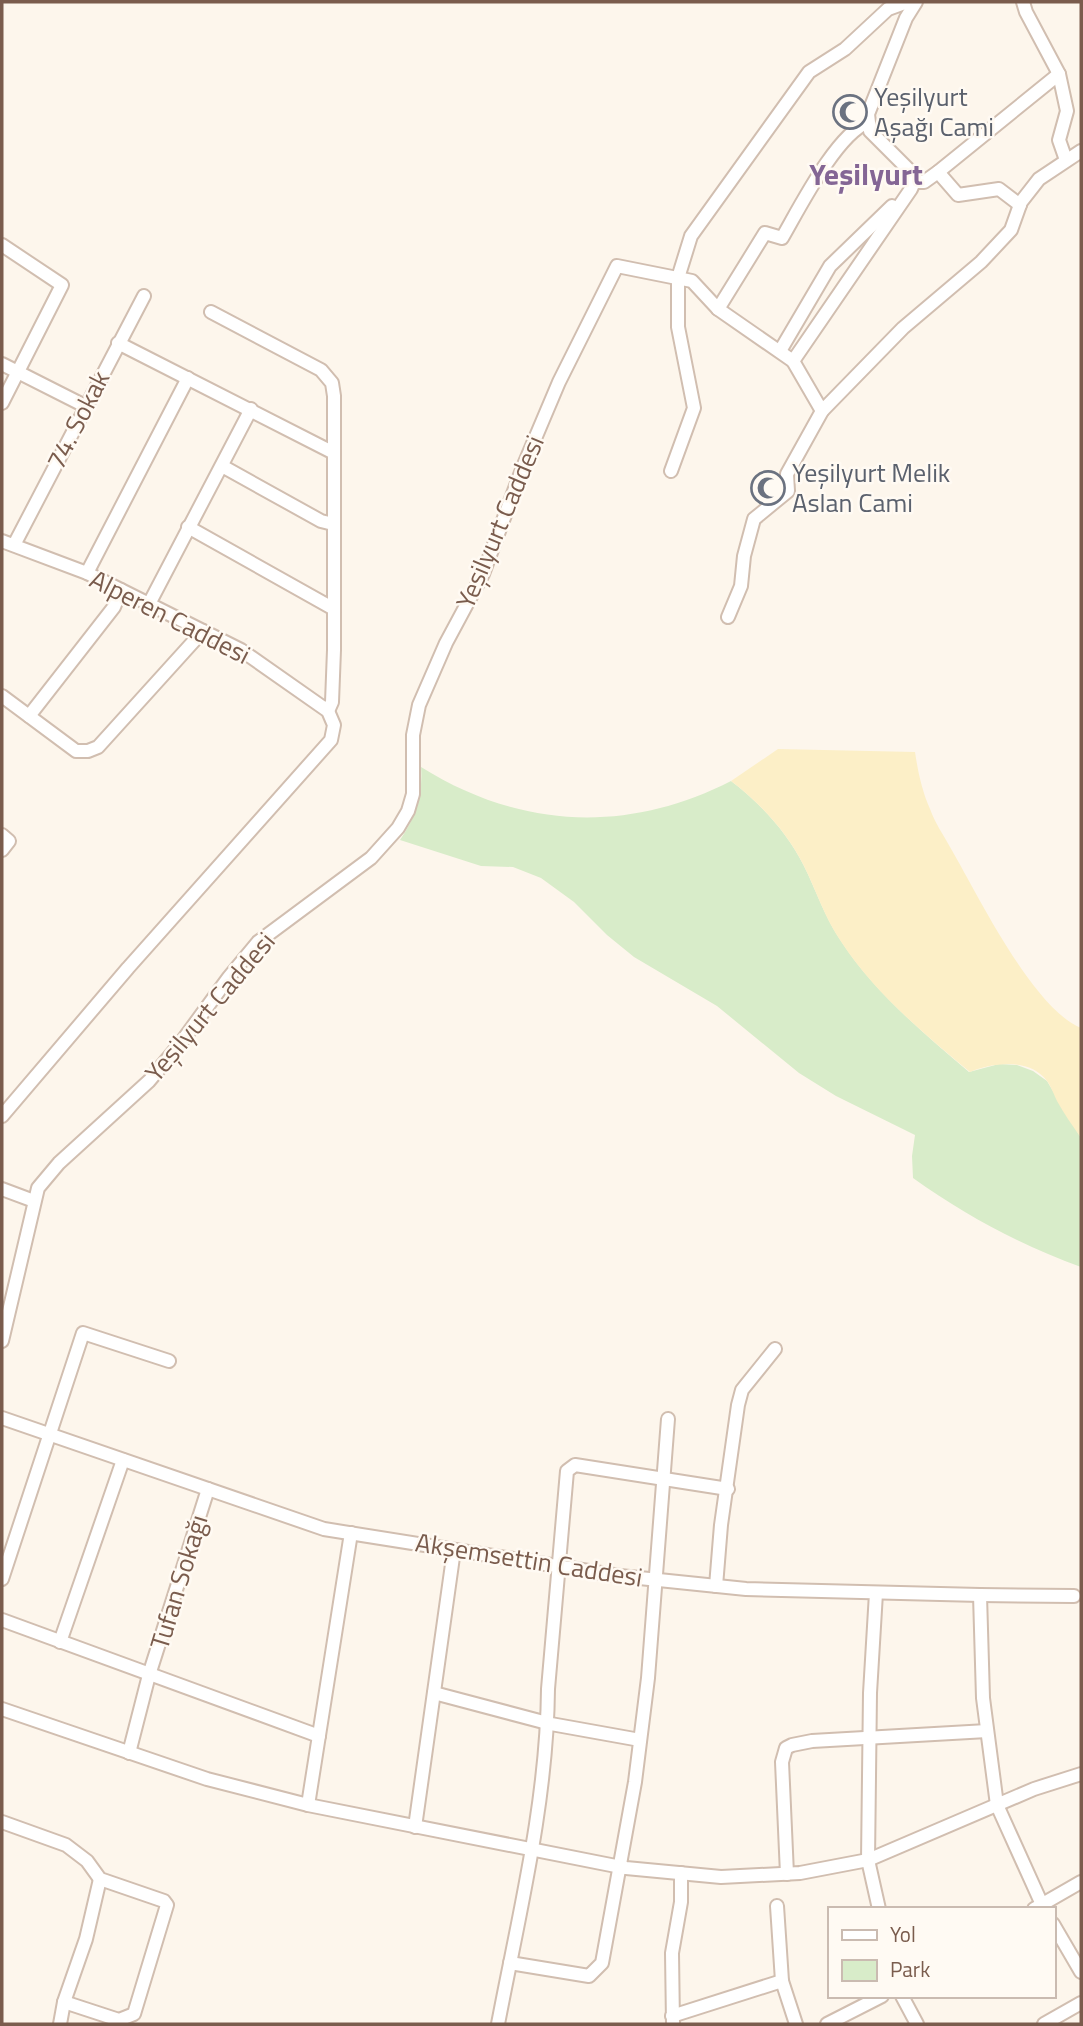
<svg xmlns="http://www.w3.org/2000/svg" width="1083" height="2026" font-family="'Titillium Web',sans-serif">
<rect width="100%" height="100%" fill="#fdf6ec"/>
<path fill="#d8ecc9" d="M421,767C520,829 627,834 731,781C761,804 787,832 804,866C816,890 824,915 839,938C872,990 923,1033 969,1072L999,1064L1017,1065L1033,1071L1047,1081L1081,1138V1267C1021,1245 966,1216 913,1178L912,1156L915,1135L836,1096L799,1073L717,1006L634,957L607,935L574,902L541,878L513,867L481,866L400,840C416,817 423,795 421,767Z"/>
<path fill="#fcefc7" d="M778,749L915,752C918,772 922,791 930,809C935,823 943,834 950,847C977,893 1032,1008 1081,1028V1138C1073,1126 1064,1114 1057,1101C1054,1095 1051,1086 1047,1081C1029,1057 993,1063 970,1072C924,1034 875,993 842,943C825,919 817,892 804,866C787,832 761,804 731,781Z"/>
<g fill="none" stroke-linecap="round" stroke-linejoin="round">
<g stroke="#d1beb0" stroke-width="16">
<g id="minor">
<polyline points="1023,2 1026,12 1059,74 1067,111 1059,140 1066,160"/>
<polyline points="938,172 958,195 999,189 1020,205"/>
<polyline points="914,182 924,182 938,172 1059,74"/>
<polyline points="2,245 62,285 2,403"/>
<path d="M718,309L765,233L782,238C800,207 836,135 868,122"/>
<polyline points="211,312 321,370 332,383 334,396 334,650 332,702 328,711"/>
<polyline points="118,343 334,453"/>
<polyline points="780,351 830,266 892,206"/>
<polyline points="793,361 822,411 903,328 981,262 1011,230 1021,202 1039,179 1081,151"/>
<polyline points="2,364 85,406"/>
<polyline points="222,466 321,521 333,524"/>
<polyline points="671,471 694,408 678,327 678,278 691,236 809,72 845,49 888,9 907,2"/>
<polyline points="188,527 334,609"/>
<polyline points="2,541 87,573 241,650 328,711 334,725 331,740 128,968 2,1116"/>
<polyline points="14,545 144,296"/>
<polyline points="87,573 188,378"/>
<polyline points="149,604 251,409"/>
<polyline points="728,617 741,586 744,556 754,519 788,491 787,474 822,411"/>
<polyline points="2,696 76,751 88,751 98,747 203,631"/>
<polyline points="29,716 114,607 121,590"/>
<polyline points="2,835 9,841 2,850"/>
<polyline points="2,1189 34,1201"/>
<polyline points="2,1341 38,1188 59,1163 149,1081 180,1044 229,977 258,942 371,858 398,828 408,811 413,794 413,735 419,705 446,643 483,574 523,467 559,382 617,266 692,281 718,309 793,361 911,189 914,182 913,174 870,131 868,114 906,18 916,2"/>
<polyline points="2,1418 324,1529 620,1576 746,1589 980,1595 1074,1596"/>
<polyline points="2,1579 83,1333 169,1361"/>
<polyline points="716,1586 721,1525 738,1405 742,1390 775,1349"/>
<polyline points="876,1593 870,1693 868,1860 879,1909"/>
<polyline points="980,1595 983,1698 997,1805 1044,1909"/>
<polyline points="2,1620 319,1736"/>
<polyline points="60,1642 123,1460"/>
<polyline points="434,1693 551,1724 640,1740"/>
<polyline points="2,1709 207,1779 308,1805 626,1868 721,1877 800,1873 868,1860 1034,1789 1081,1774"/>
<polyline points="129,1753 149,1675 208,1489"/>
<polyline points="308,1805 351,1533"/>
<polyline points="2,1822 66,1845 87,1861 100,1879 164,1901 167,1905 134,2014 119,2020 64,2002"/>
<polyline points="415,1827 454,1550"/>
<polyline points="787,1874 782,1762 786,1748 792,1745 812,1741 987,1731"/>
<polyline points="777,1906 782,1981 796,2024"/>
<polyline points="1034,1909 1081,1882"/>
<polyline points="1053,1924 1081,1972"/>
<polyline points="510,1963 589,1976 602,1963 635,1782 648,1678 668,1419"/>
<polyline points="902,1996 917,2024"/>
<polyline points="672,2016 782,1981"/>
<polyline points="60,2024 64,2002 86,1939 100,1879"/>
<path d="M498,2024C519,1914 547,1802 548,1689L567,1471L575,1465L728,1489"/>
<polyline points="673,2024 672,1953 681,1902 681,1873"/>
<polyline points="827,2024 882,1996"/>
<polyline points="1044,2024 1081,2003"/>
</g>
</g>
<use href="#minor" stroke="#fff" stroke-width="12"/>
</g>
<defs>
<g id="mosque-ring" transform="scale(1.75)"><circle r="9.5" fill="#fffaf3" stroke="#6b7280" stroke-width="1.5"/><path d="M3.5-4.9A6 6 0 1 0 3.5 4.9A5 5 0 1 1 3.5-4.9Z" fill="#6b7280"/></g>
</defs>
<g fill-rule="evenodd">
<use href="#mosque-ring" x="850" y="112"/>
<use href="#mosque-ring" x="768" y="488"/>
</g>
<g text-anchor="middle" stroke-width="5" stroke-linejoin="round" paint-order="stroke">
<g font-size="26" fill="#5b616d" stroke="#fffaf3" text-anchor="start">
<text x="874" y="106">Yeşilyurt<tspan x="874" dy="30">Aşağı Cami</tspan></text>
<text x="792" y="482">Yeşilyurt Melik<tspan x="792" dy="30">Aslan Cami</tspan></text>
</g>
<g font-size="26" fill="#7a5c4d" stroke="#fffaf3">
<text transform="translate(78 420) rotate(-63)" y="9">74. Sokak</text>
<text transform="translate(500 522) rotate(-67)" y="9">Yeşilyurt Caddesi</text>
<text transform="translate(170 617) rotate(27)" y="9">Alperen Caddesi</text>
<text transform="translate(210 1007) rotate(-50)" y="9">Yeşilyurt Caddesi</text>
<text transform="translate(529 1560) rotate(9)" y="9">Akşemsettin Caddesi</text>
<text transform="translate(179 1582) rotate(-73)" y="9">Tufan Sokağı</text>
</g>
<g font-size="30" font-weight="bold" fill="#846695" stroke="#fffaf3">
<text x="866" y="185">Yeşilyurt</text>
</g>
</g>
<rect width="1083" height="2026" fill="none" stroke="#7a5c4d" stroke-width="7"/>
<rect x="828" y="1907" width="228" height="91" fill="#fffaf3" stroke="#cabbb1" stroke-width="2"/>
<rect x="842" y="1930" width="35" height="10" fill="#ffffff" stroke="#cabbb1" stroke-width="2"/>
<text x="890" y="1942" font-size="21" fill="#7a5c4d">Yol</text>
<rect x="842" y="1960" width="35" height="21" fill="#d8ecc9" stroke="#cabbb1" stroke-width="2"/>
<text x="890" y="1977" font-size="21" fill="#7a5c4d">Park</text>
</svg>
